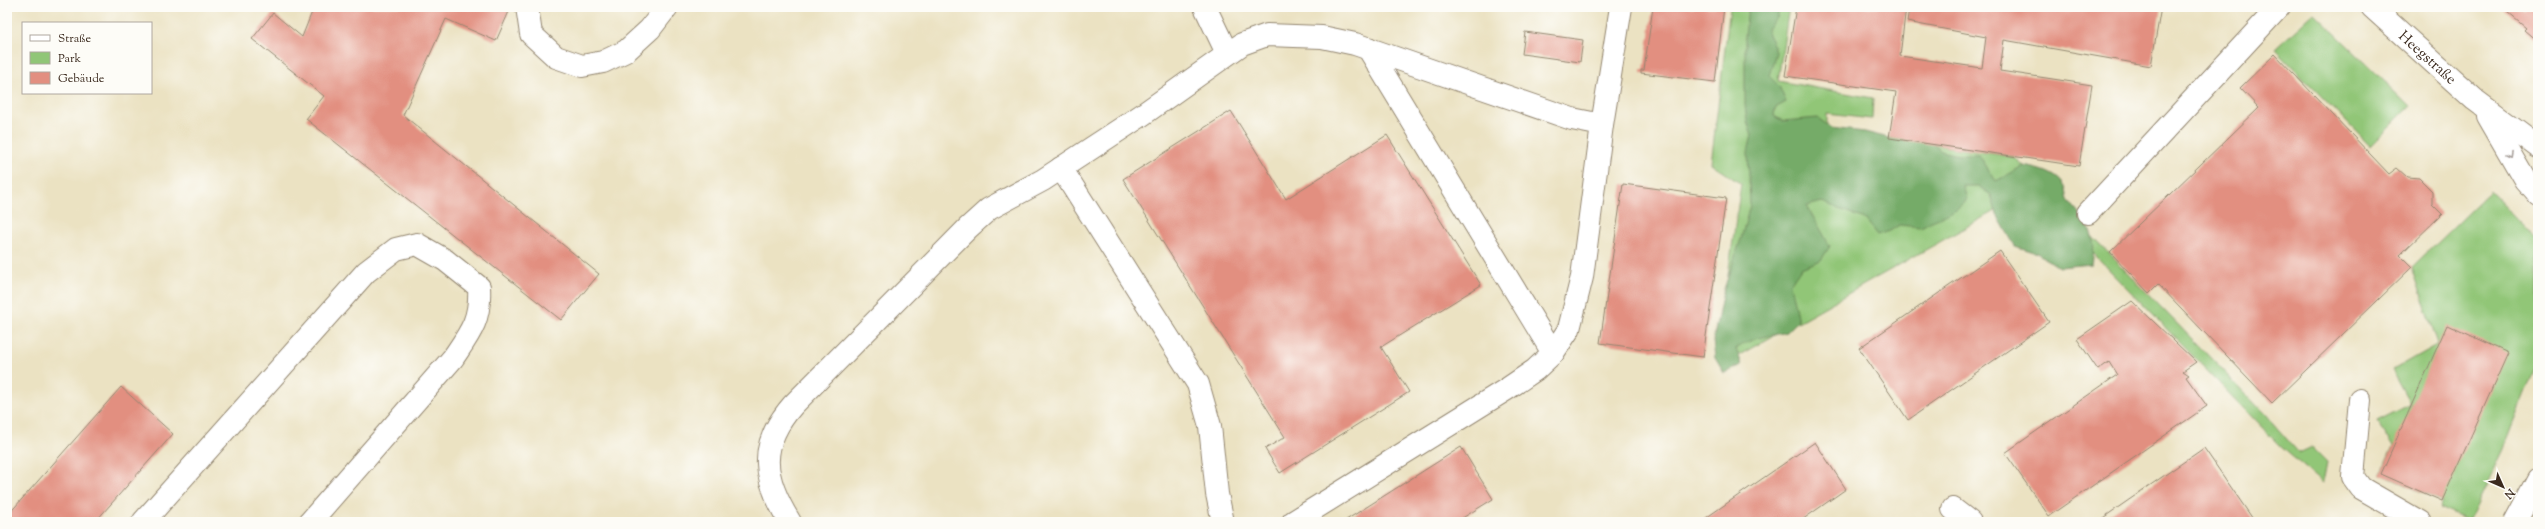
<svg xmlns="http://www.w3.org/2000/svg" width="2545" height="529" font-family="'Sorts Mill Goudy',serif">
<rect width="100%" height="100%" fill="#fdfcf7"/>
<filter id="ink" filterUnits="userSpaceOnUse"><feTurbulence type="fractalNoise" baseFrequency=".025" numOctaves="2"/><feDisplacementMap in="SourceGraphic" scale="8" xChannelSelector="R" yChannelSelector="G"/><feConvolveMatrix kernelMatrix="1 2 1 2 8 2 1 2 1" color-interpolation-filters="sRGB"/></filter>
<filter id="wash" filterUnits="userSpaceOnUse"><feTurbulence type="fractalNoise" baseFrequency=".012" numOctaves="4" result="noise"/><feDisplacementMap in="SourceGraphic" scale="16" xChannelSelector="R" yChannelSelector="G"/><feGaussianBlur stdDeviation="0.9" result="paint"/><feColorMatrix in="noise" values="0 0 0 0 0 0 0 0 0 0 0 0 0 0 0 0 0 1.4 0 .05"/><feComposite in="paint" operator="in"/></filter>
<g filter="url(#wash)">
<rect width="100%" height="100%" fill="#ebe2c2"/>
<g fill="#91c677" stroke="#66784a">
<polygon points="1730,7 1789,7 1778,81 1873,98 1872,119 1827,114 1827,133 1889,138 2015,157 2264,413 2298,452 2311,446 2327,462 2323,483 2280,446 2032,190 1734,358 1719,338 1741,184 1711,163"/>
<polygon points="2314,13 2410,106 2370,146 2275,49"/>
<polygon points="2490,191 2538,241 2538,360 2503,449 2469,521 2439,508 2442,501 2381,474 2393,446 2377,421 2411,404 2392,370 2438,344 2412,267"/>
</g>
<path fill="#74ab68" stroke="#586a43" d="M1748,7H1780L1777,18L1767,29L1776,52L1769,76L1779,86L1786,102L1775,108L1774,116L1783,121L1818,118L1831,128L1865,132L1889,138L1905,132L1926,137L1940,151L1959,155H1979L1996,181L2024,166C2039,169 2059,173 2066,189C2067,193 2067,197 2069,201C2087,223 2098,233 2092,264L2060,267L2031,251L2015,246L1997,215L1991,195L1978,186H1963L1967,199C1955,214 1937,217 1921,227L1899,225L1890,231L1878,235L1865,219L1822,202L1807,206L1830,246L1821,260L1801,268L1790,284L1798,321L1787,332L1754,339L1736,348L1742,365L1724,373L1715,358L1713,341L1723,292L1741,239L1750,205L1748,152L1752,135L1747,121L1745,105V36Z"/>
<g id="blocks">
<g fill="#e28f80">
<polygon points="314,7 511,7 496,41 446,19 403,115 599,274 561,320 306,119 324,96 252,39 273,13 302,37"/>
<polygon points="1653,7 1724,7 1715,82 1641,73 1641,70 1644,70"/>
<polygon points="1796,7 1906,7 1900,56 1982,68 1986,37 1907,22 1909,7 2161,7 2151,66 2004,40 2000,71 2092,85 2079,166 1889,138 1896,92 1785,76"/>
<polygon points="2501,7 2538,7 2538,42 2524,30 2526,28"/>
<polygon points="1525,32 1583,40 1580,62 1522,54"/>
<polygon points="2275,54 2389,174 2397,168 2407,177 2419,178 2432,191 2432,204 2442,214 2400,255 2412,267 2272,403 2158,284 2149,293 2110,252 2259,108 2240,88"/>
<polygon points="1231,111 1286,199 1387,135 1481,285 1381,347 1409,392 1280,473 1265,449 1285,437 1123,179"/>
<polygon points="1623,184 1726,198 1703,357 1600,343"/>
<polygon points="2000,251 2049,322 1908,420 1859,348"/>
<polygon points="2132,301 2196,362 2183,371 2189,375 2186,377 2207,406 2049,516 2005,453 2117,375 2109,362 2098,370 2077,339"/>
<polygon points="2447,325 2508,353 2442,501 2381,474"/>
<polygon points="121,387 173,434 95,522 11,522 7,516"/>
<polygon points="1815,442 1846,489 1799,522 1700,522"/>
<polygon points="1461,447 1493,499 1456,522 1343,522"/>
<polygon points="2204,448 2255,522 2097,522"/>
</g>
</g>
</g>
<g filter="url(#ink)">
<use href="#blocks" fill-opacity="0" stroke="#938670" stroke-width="1"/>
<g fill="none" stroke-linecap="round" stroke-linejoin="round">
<g stroke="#938670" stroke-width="24">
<g id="minor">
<polyline points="527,7 531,34 556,57 582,66 603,62 626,51 650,29 667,7"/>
<polyline points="1205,7 1227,53"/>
<path id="s1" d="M2372,7L2475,100L2538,147"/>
<polyline points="1368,48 1553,353"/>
<polyline points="2488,116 2525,180 2538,195"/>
<polyline points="1602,125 1621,7"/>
<polyline points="1061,168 1198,384 1210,426 1217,494 1223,522"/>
<polyline points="2088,213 2279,7"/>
<polyline points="2360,400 2353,477 2361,488 2420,522"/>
<polyline points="1953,509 1970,522"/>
<path d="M143,522L366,272L396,249L417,244L445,260L479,287C481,320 470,333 453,358L310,522"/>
<path d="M790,522C763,478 757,446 793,405L968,228L989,209L1043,180L1142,115L1242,44L1267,35L1322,37L1355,44L1572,119L1602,125L1582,277L1569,329L1553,353L1535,370L1507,389L1293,522"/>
<polyline points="2515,522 2538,479"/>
</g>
</g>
<use href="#minor" stroke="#fff" stroke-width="22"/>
</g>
<defs><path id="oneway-chevron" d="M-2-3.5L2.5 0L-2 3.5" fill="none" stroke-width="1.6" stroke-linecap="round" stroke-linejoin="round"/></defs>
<use stroke="#a79f9a" href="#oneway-chevron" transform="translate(2510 154) rotate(61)"/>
</g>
<g text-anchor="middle" stroke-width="3" stroke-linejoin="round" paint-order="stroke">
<g font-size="15" fill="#3b2a1e" stroke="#fdfcf7">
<text dy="5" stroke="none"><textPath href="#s1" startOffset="75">Heegstraße</textPath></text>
</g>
</g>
<rect width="2545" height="529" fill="none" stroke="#fdfcf7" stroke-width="24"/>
<rect x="22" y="22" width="130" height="72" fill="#fdfcf7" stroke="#afa8a0"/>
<rect x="30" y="35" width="20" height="6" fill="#ffffff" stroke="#afa8a0"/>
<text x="58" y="42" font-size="12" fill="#3b2a1e">Straße</text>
<rect x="30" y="52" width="20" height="12" fill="#91c677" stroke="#afa8a0"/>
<text x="58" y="62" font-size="12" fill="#3b2a1e">Park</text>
<rect x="30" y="72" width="20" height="12" fill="#e28f80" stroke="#afa8a0"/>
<text x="58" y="82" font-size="12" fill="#3b2a1e">Gebäude</text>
<g transform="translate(2503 487) rotate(135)" stroke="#fdfcf7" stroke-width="3" paint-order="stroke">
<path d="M0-3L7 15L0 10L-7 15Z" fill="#3b2a1e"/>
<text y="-6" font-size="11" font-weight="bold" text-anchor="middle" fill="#3b2a1e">N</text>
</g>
</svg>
